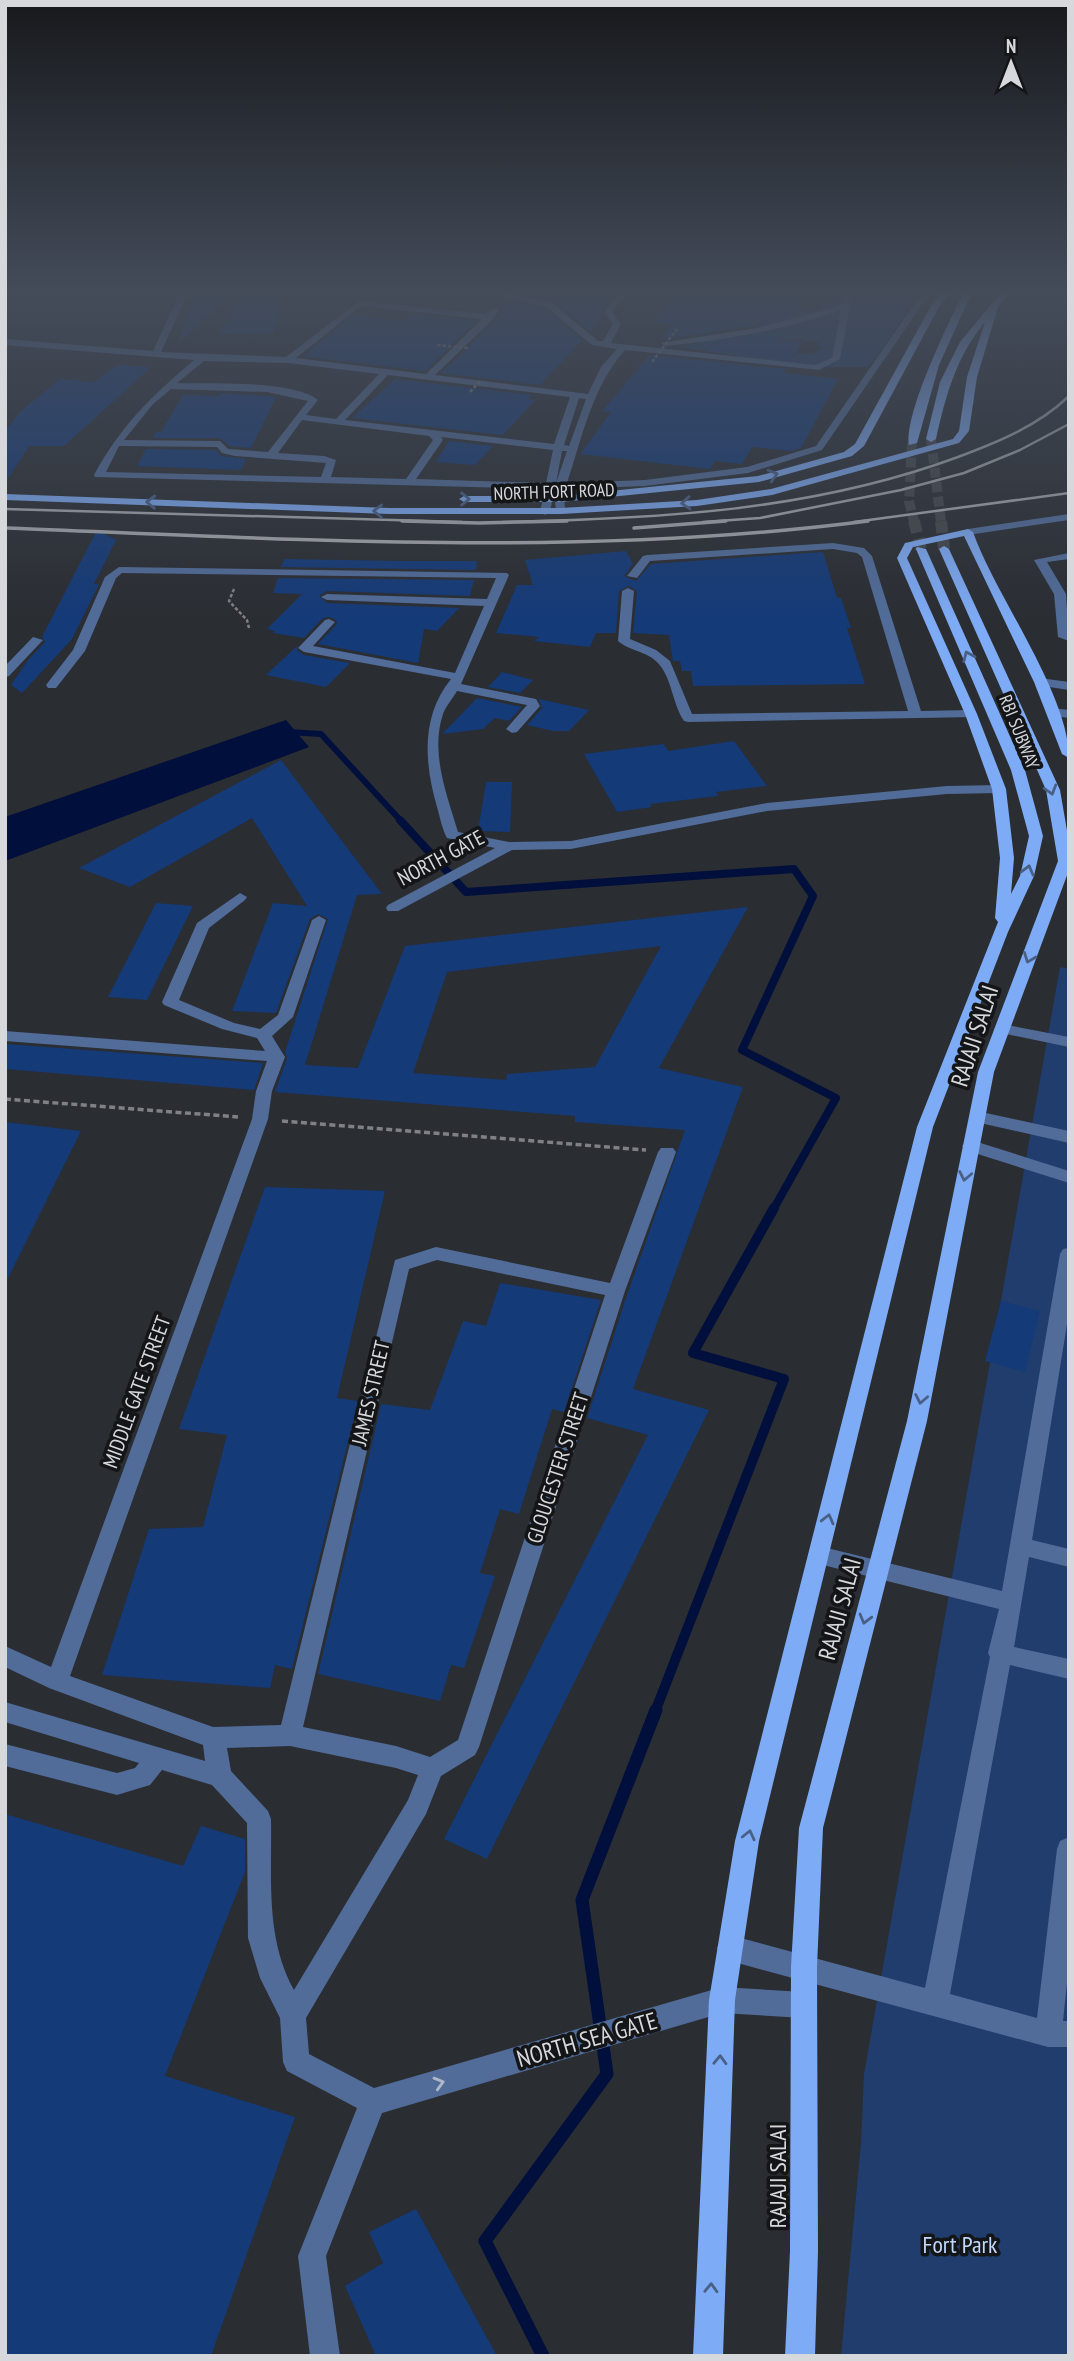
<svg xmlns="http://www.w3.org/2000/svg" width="1074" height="2361" font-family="'PT Sans Narrow',sans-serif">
<rect width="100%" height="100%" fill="#2a2d32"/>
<g fill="#203d6d">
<path d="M832,290H921C902,315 889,343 868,367H800L707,351L700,342L736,336L773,353L813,354L821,348L817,342L752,335L769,316L821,307L836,297Z"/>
<polygon points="1060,967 1069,969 1069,2356 841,2356 861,2143 864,2074"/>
</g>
<polygon fill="#000f3c" points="286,720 309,747 5,861 5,817"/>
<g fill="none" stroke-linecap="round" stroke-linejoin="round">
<polyline stroke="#000f3c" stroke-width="6" points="288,732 321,734 402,822"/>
<polyline stroke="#000f3c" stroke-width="8" points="400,820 466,892 794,869 813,896 742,1050 836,1098 773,1210"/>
<polyline stroke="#000f3c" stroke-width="10" points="655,1712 784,1379 693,1353 774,1208"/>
<polyline stroke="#000f3c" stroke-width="13" points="543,2356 485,2241 607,2074 582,1900 656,1710"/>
</g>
<g fill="#143a78" fill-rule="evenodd">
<polygon points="521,290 612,290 605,298 611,299 602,310 604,316 590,331 554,301 519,293"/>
<polygon points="678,290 809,290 793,315 756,325 661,340 673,324 653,322"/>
<polygon points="196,293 234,293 178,343"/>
<polygon points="243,293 283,293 273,333 219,334"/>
<polygon points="511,301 545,309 582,340 540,385 441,373 495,321 501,311 498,306 505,307"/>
<polygon points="412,314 476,321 425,371 303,356 354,315 405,321"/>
<polygon points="785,329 779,339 803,342 792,360 676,347"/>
<polygon points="650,355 787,369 784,373 838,379 801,448 791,451 752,447 742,464 715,461 710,469 580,454 611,412 602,411"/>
<polygon points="116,365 151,367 64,446 29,446 5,483 5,431 21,411 60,379 95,382"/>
<polygon points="395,379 531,395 528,399 535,400 503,435 352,418"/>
<polygon points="220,393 276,397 251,448 229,446 220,438 153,438 156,432 161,432 183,395 219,396"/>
<polygon points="449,441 493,446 475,465 436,462"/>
<polygon points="146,449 216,450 221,456 246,459 241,470 137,466"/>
<polygon points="97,530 116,540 94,584 99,584 72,639 22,693 11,685 28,660 45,642 42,637"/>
<polygon points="626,551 633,564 624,576 636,581 651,564 823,552 837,598 841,598 851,628 847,628 865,684 693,686 691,671 682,671 680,661 673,661 669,635 633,633 637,591 629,586 619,591 616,633 596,633 590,647 534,641 539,637 496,633 517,585 533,585 525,560"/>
<polygon points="284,559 402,561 477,561 476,570 281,567"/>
<polygon points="278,578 474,580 470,596 327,591 319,596 327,603 459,608 437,631 424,629 418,663 318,644 337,624 336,620 330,617 323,618 304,638 273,633 275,631 267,629 302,594 273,593"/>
<polygon points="297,646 297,650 304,655 350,663 326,687 266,675"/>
<polygon points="502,672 533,680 520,693 488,687"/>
<polygon points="477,698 522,707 509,721 495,718 483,729 442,734"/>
<polygon points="539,699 589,710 569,731 553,731 527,725 542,708"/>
<polygon points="734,741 767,786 716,792 718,796 650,804 652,807 617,812 584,754 664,744 668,751"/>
<path d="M281,760L382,894L357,895L305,1065L358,1068L405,946L748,907L659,1068L743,1087L633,1389L709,1410L487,1859L444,1839L648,1435L587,1418L624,1304L685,1130L575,1122V1116L275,1092L287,1058L285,1052L328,919L318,914L310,919L276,1013L232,1011L273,903L307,906L252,818L130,887L79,868ZM661,946L595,1067L507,1074L506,1080L413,1073L447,972Z"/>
<polygon points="486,782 512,782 510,832 478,831"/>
<polygon points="156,903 193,906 147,1000 108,997"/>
<polygon points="5,1044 263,1063 254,1090 5,1069"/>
<polygon points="5,1122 81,1131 5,1284"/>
<polygon points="265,1187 385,1191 337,1398 358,1401 292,1669 275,1665 270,1688 102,1675 149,1529 203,1527 227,1435 179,1429"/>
<polygon points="500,1283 601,1300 564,1412 552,1409 519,1514 500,1509 480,1573 495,1576 464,1668 451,1665 440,1701 318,1674 381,1404 430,1410 463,1321 486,1326"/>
<polygon points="1001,1301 1040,1311 1025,1372 985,1361"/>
<polygon points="5,1814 183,1866 201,1826 245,1839 245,1872 165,2076 295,2117 211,2356 5,2356"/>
<polygon points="416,2209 497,2356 376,2356 345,2286 383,2263 369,2232"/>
</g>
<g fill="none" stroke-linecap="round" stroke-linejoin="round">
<g stroke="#44474b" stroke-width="10" stroke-dasharray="10 4.5" stroke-linecap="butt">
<polyline points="931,439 941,522"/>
<polyline points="912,443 909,501 914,522"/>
</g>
<g stroke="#44474b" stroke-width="12" stroke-dasharray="12 6" stroke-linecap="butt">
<polyline points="914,521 921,549"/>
<polyline points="941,521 944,549"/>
</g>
<g stroke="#7f8185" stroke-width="2.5" stroke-dasharray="3.5 2" stroke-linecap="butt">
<polyline points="218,293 219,290"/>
<polyline points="234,589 229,601 247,620 249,628"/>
</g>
<g stroke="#7f8185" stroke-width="3.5" stroke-dasharray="6 3.5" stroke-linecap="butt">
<polyline points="5,1099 238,1117"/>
<polyline points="282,1121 646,1150"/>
</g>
<g fill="#516c99" fill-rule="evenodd">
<path d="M181,290H189L161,352L286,357L359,301L486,314L495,307L499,310L493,319L435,375L588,394L601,367L617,349L592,345L546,307L477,290H494L552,303L598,341H603L613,324L604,312L621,290H629L612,312L621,324L611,343L815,365L832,358L841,310C784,330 725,340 665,346L661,343L757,328L842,305L845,290H853L840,359L819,370L625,350C592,387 582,438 567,483L645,480L747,467L816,446L924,290H932L822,450L748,473L645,486L564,489L565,513L556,511L554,492L550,512L545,515L540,512L545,489L95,477L94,475C121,425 152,396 194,360L5,345V339L153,351ZM361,306L482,319L426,374L296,358ZM204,361L288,363L379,374L336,419L306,415L318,400C293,380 210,384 177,383ZM388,375L570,397L554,444L345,420ZM171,389L267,392L308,401L268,452L228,449L220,441L124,440L153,404ZM579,398L586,399L569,446L564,445ZM302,420L429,436L433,440L406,479L331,477L336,460L324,456L278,453ZM441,437L553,450L546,483L416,479L443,440ZM119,446L217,447L222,453L235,456L326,463L321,477L106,472ZM562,451H567L556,483Z"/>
<polygon points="1069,514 1069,520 968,535 963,532 968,529"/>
<path d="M833,543L864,548L872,556L921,711L971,710L977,714L975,717L688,722L684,721C672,703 672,678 658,663C647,651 629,651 618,641L622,591L628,588L634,591L630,639L656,650L670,661L692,714L908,711L862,557L857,553L833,549L650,561L637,578L627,576L643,556L647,555Z"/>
<polygon points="1069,553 1069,559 1047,562 1066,594 1069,641 1058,637 1054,594 1034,560"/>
<path d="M119,567L507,573L509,575L461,684L536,699L540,706L517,732L512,733L506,729L527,705L457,691C453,698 446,706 443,714C430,753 447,795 458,832L509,842L571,841L767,803L947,786L999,785L1006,789L999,793L947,794L767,811L571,849L512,850L398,911H388L386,908L388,905L495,848L447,838C442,829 440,817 437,807C424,762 421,716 451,679L304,652L298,648L325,620L329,619L335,622L313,646L455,673L484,606L327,600L321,597L327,594L487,599L496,578L122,573L116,578L85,651L56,688H48L46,685L73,650L105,577Z"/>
<polygon points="33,637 43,640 9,676 5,677 5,666"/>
<polygon points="1040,678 1069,682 1069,690 1036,685 1036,679"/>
<polygon points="1052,708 1069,710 1069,718 1048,715 1048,709"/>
<path d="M240,893L247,897L245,900L209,928L179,1000L234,1023L260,1029L278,1015L312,920L319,916L326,920L293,1017L272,1036L285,1057L272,1091L268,1119L70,1676L213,1727L281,1725L395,1260L436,1247L610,1283L658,1152L661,1148H673L676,1152L625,1291L479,1747L475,1755L441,1776L426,1814L306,2018L309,2054L374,2088L722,1987L804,1992L813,1996L817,2005L813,2014L804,2018L722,2013L382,2113L326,2256L340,2356H310L298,2256L357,2108L287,2071L283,2062L280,2018L260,1978L248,1938L247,1823L212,1785L162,1770L150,1785L117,1795L5,1766V1744L117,1773L135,1768L139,1763L5,1722V1702L205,1761L203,1745L49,1688L5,1667V1646L51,1667L252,1119L256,1091L267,1061L5,1041V1031L265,1051L257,1038L222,1029L164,1005L162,1002L197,923ZM437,1260L605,1295L458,1740L430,1757L396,1746L303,1727L409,1269ZM290,1746L396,1768L418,1775L408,1800L294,1990C265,1938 272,1877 271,1819L268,1811L231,1771L227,1748Z"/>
<polygon points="1002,1024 1069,1037 1069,1047 996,1032 994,1029"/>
<polygon points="977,1111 1069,1131 1069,1143 971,1121 969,1117"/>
<polygon points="971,1140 1069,1171 1069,1183 965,1150 962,1146 965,1142"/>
<polygon points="1069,1248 1069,1312 1032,1540 1069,1549 1069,1567 1029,1557 1014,1647 1069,1659 1069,1679 1010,1665 950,1994 1037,2018 1057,1849 1060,1841 1069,1837 1069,1964 1063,2021 1069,2021 1069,2047 1048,2047 730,1961 721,1957 717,1948 721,1939 730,1935 925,1988 990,1657 988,1653 999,1609 819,1564 811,1561 808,1555 811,1549 819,1546 1002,1591 1060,1254 1063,1249"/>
</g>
<g fill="#7eabf5" fill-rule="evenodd">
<polygon points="943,290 952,290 940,305 864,446 852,456 759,482 560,502 464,502 459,499 464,496 560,496 758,476 844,452 855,444 932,304"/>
<path d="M965,290H973L939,365L917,443L909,445C904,414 949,321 965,290Z"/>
<path d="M1003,290H1012L998,307L977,377L969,431L959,443L772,495L697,506L561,514H389L5,500V494L389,508H561L697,500L771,489L953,439L959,431L967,377L985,322C956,357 946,395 936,439L931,442L926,439L940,382L960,342Z"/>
<path d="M968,529L973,532C996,597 1069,694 1069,758L1062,754L1034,682L964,536L913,547L907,558L977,714L1006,789L1014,858L1011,894L1020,876L1029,836L1011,770L916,549L917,547L926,549L1025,770L1043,836L1034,876L1008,932L933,1127L759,1841L735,2000L723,2356H693L709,2000L735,1841L917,1127L998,922L995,918L1000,858L992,789L965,714L897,558L905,543Z"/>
<polygon points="944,546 949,549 1060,790 1069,842 1069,870 994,1072 927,1421 823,1828 817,1967 818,2251 815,2356 785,2356 790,2251 791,1967 799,1828 907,1421 978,1072 1058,861 1046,790 939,549"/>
</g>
<g stroke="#a6a9ac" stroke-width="2.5">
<polyline points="5,509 462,522"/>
<path d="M503,522C657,519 812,511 958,457C998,442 1038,426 1069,396"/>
<polyline points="703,522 760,518 901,490 964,473 1020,450 1069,424"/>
<polyline points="854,522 1069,493"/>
</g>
<g stroke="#a6a9ac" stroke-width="3.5">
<polyline points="402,521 479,523 567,521"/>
<path d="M5,528C292,539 581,558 868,521"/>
<polyline points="634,528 726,521"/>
</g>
<g stroke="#7f8185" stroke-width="2.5" stroke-dasharray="3.5 2" stroke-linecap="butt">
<polyline points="437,345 468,348"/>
<polyline points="652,362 677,329"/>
<polyline points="470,392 481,380"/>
</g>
</g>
<defs><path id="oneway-chevron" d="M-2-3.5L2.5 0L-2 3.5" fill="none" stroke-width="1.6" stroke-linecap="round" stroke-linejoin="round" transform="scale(1.75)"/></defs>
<g stroke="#496086">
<use href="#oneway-chevron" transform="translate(773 475) rotate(-16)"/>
<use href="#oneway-chevron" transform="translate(465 499)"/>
<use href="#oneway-chevron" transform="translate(151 502) rotate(-178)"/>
<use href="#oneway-chevron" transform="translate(686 503) rotate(176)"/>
<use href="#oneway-chevron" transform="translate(378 511) rotate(-178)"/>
<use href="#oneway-chevron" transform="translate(968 656) rotate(-114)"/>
<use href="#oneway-chevron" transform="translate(1051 790) rotate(73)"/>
<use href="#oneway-chevron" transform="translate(1028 870) rotate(-75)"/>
<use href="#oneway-chevron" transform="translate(1029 958) rotate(111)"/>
<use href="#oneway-chevron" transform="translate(965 1176) rotate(101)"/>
<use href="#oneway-chevron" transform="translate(921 1399) rotate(101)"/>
<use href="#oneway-chevron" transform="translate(828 1519) rotate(-76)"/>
<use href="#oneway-chevron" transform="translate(865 1619) rotate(105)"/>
<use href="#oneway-chevron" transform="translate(749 1835) rotate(-77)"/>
<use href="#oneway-chevron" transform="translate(720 2060) rotate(-88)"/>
<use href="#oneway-chevron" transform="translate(711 2288) rotate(-88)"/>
</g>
<use stroke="#aeb8c7" href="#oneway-chevron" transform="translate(439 2083) rotate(-16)"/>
<linearGradient id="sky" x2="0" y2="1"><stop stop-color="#17191c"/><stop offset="0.47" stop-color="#444c5a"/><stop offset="1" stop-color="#444c5a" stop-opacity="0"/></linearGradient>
<rect width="1074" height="621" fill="url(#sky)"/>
<g text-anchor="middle" stroke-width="7" stroke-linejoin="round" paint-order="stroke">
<g font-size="18" fill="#d6d8db" stroke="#141517">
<text transform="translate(554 492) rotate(-2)" y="6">NORTH FORT ROAD</text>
<text transform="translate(1019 732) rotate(68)" y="6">RBI SUBWAY</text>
</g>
<g font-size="21" fill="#d6d8db" stroke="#141517">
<text transform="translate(441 858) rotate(-28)" y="7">NORTH GATE</text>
<text transform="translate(137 1392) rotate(-70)" y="7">MIDDLE GATE STREET</text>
<text transform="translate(371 1393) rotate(-77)" y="7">JAMES STREET</text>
<text transform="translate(558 1468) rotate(-72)" y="7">GLOUCESTER STREET</text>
</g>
<g font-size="24" fill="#d6d8db" stroke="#141517">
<text transform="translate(975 1036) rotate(-72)" y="8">RAJAJI SALAI</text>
<text transform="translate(840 1609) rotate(-75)" y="8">RAJAJI SALAI</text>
<text transform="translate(587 2040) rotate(-16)" y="8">NORTH SEA GATE</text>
<text transform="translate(778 2176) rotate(-90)" y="8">RAJAJI SALAI</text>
</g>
<g font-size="24" fill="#c0d8fd" stroke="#141517">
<text x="960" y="2253">Fort Park</text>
</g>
</g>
<rect width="1074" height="2361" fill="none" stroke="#d6d8db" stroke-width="14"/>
<g transform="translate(1011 63)" stroke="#141517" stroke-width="5" paint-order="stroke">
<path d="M0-5L12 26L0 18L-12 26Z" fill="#d6d8db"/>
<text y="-10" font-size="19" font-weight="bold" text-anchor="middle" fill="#d6d8db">N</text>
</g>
</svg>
